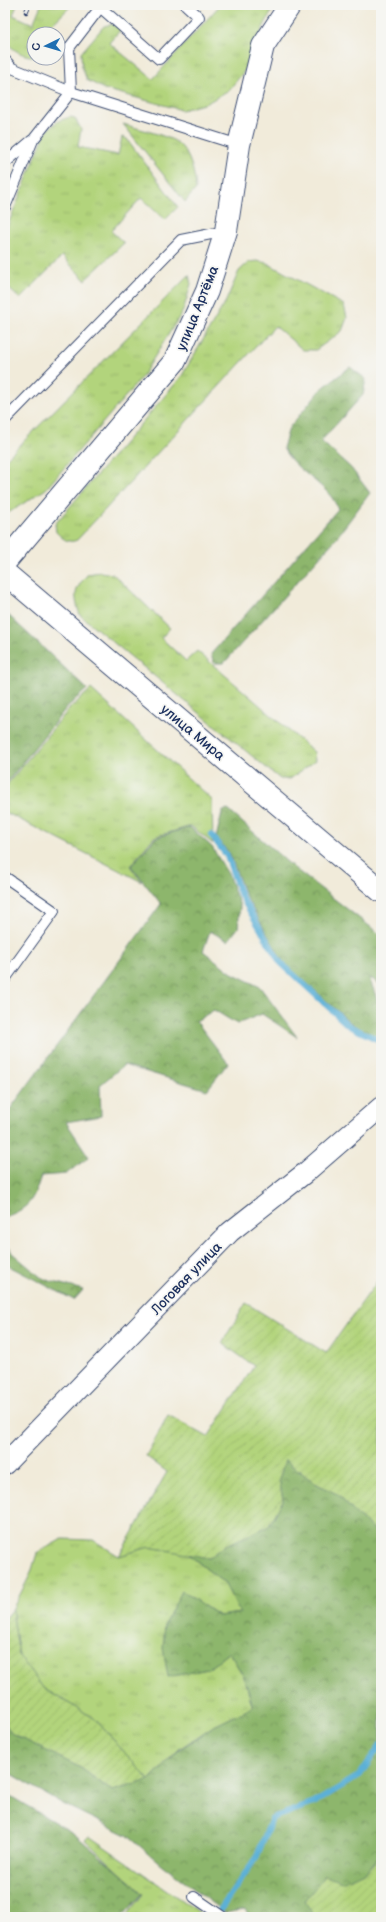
<svg xmlns="http://www.w3.org/2000/svg" width="386" height="1922" font-family="'Balsamiq Sans',sans-serif">
<defs>
<pattern id="grass-tufts" width="24" height="20" patternUnits="userSpaceOnUse"><rect width="24" height="20" fill="#b2d47c"/><path d="M3 7l-1-3M5 7V3M7 7l1-3M15 17l-1-3M17 17v-4M19 17l1-3" fill="none" stroke="#98b66e"/></pattern>
<pattern id="forest-crowns" width="20" height="18" patternUnits="userSpaceOnUse"><rect width="20" height="18" fill="#8db66c"/><path d="M2 6a3 3 0 1 1 6 0M12 15a3 3 0 1 1 6 0" fill="none" stroke="#72945c"/></pattern>
<pattern id="garden-furrows" width="10" height="10" patternUnits="userSpaceOnUse"><rect width="10" height="10" fill="#b2d47c"/><path d="M-1 1l2-2M0 10L10 0M9 11l2-2" fill="none" stroke="#98b66e"/></pattern>
</defs>
<rect width="100%" height="100%" fill="#f6f6f2"/>
<filter id="ink" filterUnits="userSpaceOnUse"><feTurbulence type="fractalNoise" baseFrequency=".025" numOctaves="2"/><feDisplacementMap in="SourceGraphic" scale="8" xChannelSelector="R" yChannelSelector="G"/><feConvolveMatrix kernelMatrix="1 2 1 2 8 2 1 2 1" color-interpolation-filters="sRGB"/></filter>
<filter id="wash" filterUnits="userSpaceOnUse"><feTurbulence type="fractalNoise" baseFrequency=".012" numOctaves="4" result="noise"/><feDisplacementMap in="SourceGraphic" scale="16" xChannelSelector="R" yChannelSelector="G"/><feGaussianBlur stdDeviation="0.9" result="paint"/><feColorMatrix in="noise" values="0 0 0 0 0 0 0 0 0 0 0 0 0 0 0 0 0 1.4 0 .05"/><feComposite in="paint" operator="in"/></filter>
<g filter="url(#wash)">
<rect width="100%" height="100%" fill="#f1ebda"/>
<g fill="url(#grass-tufts)" stroke="#66826d">
<path d="M5,5H17L13,15L33,24L41,5H72L47,29L52,34H34V56C23,57 12,49 5,41Z"/>
<polygon points="220,5 275,5 263,28 246,69 229,90 207,103 182,110 104,89 87,80 82,67 81,53 104,26 112,24 121,29 109,43 153,79"/>
<polygon points="70,117 75,118 81,129 78,147 118,155 122,137 127,139 178,207 165,220 141,198 111,231 124,243 85,280 62,256 20,299 5,285 5,232 46,131 58,121"/>
<path d="M123,124C139,129 158,133 173,140C189,148 195,173 196,189L185,202Z"/>
<path d="M257,261L267,263L344,305L347,318L342,331L316,350H303L275,326L77,540C68,544 62,538 56,532L55,524L181,377L226,301L239,271L249,262Z"/>
<polygon points="189,275 191,284 183,311 142,377 46,489 5,515 5,460"/>
<path d="M100,572L113,574L170,628L161,638L186,661L197,651L314,752L315,761L290,779H280L80,615C73,594 74,590 88,574Z"/>
<polygon points="91,689 212,800 213,844 191,826 154,837 130,866 142,882 5,812 5,787 69,709"/>
<polygon points="62,1539 93,1540 119,1556 149,1547 187,1553 225,1584 240,1613 219,1616 182,1591 168,1676 208,1669 229,1652 244,1677 253,1708 212,1727 179,1749 149,1780 94,1718 44,1689 19,1656 12,1610 31,1573 37,1553"/>
<polygon points="89,1836 200,1913 198,1917 125,1917 143,1894 85,1840"/>
</g>
<g fill="url(#forest-crowns)" stroke="#547265">
<path d="M350,367L366,379L363,395L321,441L351,468L370,493L334,541L224,663H214L211,654L338,509C329,484 296,473 283,448L289,428L320,390Z"/>
<polygon points="5,612 87,689 67,707 5,785"/>
<path d="M227,809L294,868L381,935V985L369,977C377,1000 385,1013 376,1038L352,1024L283,962L245,895L230,854L216,838L222,812Z"/>
<path d="M190,827L212,847L228,874L240,906L238,928L228,941L210,931L203,951L232,973L260,987L297,1037L262,1014L237,1024L214,1010L196,1021L228,1063L207,1090L124,1065L100,1085L101,1116L66,1122L89,1157L66,1174L41,1176C33,1200 30,1208 5,1217V1116L161,904L131,866L155,838Z"/>
<polygon points="5,1240 12,1253 43,1279 83,1290 74,1300 5,1264"/>
<polygon points="285,1460 315,1483 337,1494 358,1516 381,1535 381,1855 366,1871 305,1900 314,1917 250,1917 246,1909 226,1913 162,1865 127,1835 63,1804 5,1770 5,1723 11,1733 81,1768 112,1791 149,1780 179,1750 212,1727 253,1707 244,1677 229,1652 208,1669 168,1677 163,1648 165,1623 182,1591 219,1616 240,1613 225,1584 187,1553 209,1558 225,1545 269,1526 283,1500 279,1479"/>
<polygon points="5,1793 73,1833 134,1885 142,1894 122,1917 5,1917"/>
</g>
<g fill="url(#garden-furrows)" stroke="#66826d">
<polygon points="381,1276 381,1535 358,1516 337,1494 315,1483 285,1460 279,1479 283,1500 269,1526 226,1545 209,1558 149,1547 119,1556 167,1472 146,1456 168,1415 208,1437 254,1366 222,1343 246,1303 326,1353"/>
<polygon points="12,1610 19,1656 44,1689 94,1718 149,1780 112,1791 81,1768 11,1733 5,1723 5,1619"/>
<polygon points="381,1855 381,1917 314,1917 305,1901 324,1876 342,1882 366,1871"/>
</g>
<g fill="none" stroke-linecap="round" stroke-linejoin="round">
<g stroke="#5bb0d7" stroke-width="6">
<polyline points="211,835 227,856 241,896 280,962 349,1026 381,1041"/>
<polyline points="216,1916 257,1856 272,1818 314,1803 360,1775 381,1744"/>
</g>
</g>
</g>
<g filter="url(#ink)">
<g fill="none" stroke-linecap="round" stroke-linejoin="round">
<g stroke="#3b4b71" stroke-width="12">
<g id="service">
<polyline points="100,7 159,59 199,17 186,5"/>
<polyline points="5,60 12,68 71,92 239,145"/>
<polyline points="5,163 31,141"/>
<polyline points="5,207 33,140 71,92 69,48 102,5"/>
<polyline points="5,420 181,240 226,231"/>
<polyline points="5,877 54,911 5,979"/>
<polyline points="194,1897 223,1917"/>
</g>
</g>
<g stroke="#3b4b71" stroke-width="22">
<polyline id="minor" points="5,1464 230,1232 305,1173 381,1107"/>
</g>
<g stroke="#3b4b71" stroke-width="24">
<g id="tertiary">
<polyline points="5,562 175,361 207,291 226,231 239,145 263,46 290,5"/>
<polyline points="5,573 381,891"/>
</g>
</g>
<use href="#service" stroke="#fff" stroke-width="10"/>
<use href="#minor" stroke="#fff" stroke-width="20"/>
<use href="#tertiary" stroke="#fff" stroke-width="22"/>
<g stroke="#1b2f5e" stroke-width="4.5">
<polyline id="rail" points="26,12 29,5"/>
</g>
<use href="#rail" stroke="#f6f6f2" stroke-width="3" stroke-dasharray="9" stroke-linecap="butt"/>
</g>
</g>
<g text-anchor="middle" stroke-width="3.5" stroke-linejoin="round" paint-order="stroke">
<g font-size="14" fill="#1b2f5e" stroke="#f6f6f2">
<text transform="translate(197 308) rotate(-68)" y="5">улица Артёма</text>
<text transform="translate(193 732) rotate(40)" y="5">улица Мира</text>
<text transform="translate(186 1278) rotate(-46)" y="5">Логовая улица</text>
</g>
</g>
<rect width="386" height="1922" fill="none" stroke="#f6f6f2" stroke-width="20"/>
<g transform="translate(46 46) rotate(265)"><circle r="19" fill="#f6f6f2" stroke="#9ea6b7"/>
<path d="M0-3L7 15L0 10L-7 15Z" fill="#1f6fb2"/>
<text y="-6" font-size="11" font-weight="bold" text-anchor="middle" fill="#1b2f5e">С</text>
</g>
</svg>
